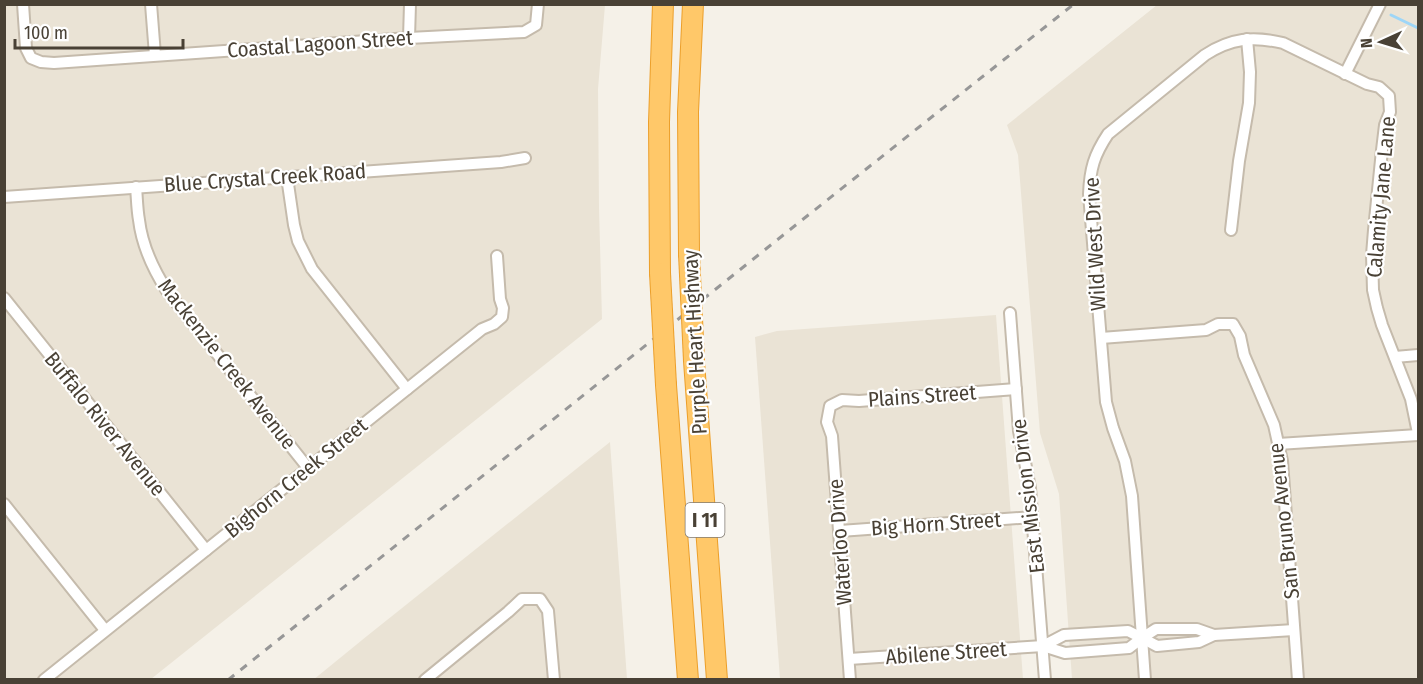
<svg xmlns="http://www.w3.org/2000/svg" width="1423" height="684" font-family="'Fira Sans Condensed',sans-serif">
<rect width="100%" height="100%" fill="#f5f1e8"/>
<g fill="#eae3d5">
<polygon points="4,5 605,5 598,89 599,208 602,319 151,679 5,679"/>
<polygon points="1157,5 1418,5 1418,679 1072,679 1059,494 1040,433 1018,155 1007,125"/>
<polygon points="996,315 1023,679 780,679 755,337 777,331"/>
<polygon points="610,442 627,679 313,680 367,636"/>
</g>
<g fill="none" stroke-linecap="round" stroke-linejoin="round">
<polyline stroke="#9ed6f7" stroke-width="3" points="1391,15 1418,28"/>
<g stroke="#c5bbac" stroke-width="14">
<g id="minor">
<polyline points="23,4 26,48 31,58 41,62 54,63 409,38 524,32 536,25 538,4"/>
<polyline points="151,4 155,55"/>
<polyline points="409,38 410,4"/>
<polyline points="1345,74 1380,4"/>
<polyline points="287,177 294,225 298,241 312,269 407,389"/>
<path d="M136,187C137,198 137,209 139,220C142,246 153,269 167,291L308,468"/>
<polyline points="4,197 501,162 525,158"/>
<polyline points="1231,230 1239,161 1249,103 1250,72 1247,39"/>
<polyline points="4,298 206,550"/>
<polyline points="1010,313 1019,431 1030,488 1045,680"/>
<polyline points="1101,338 1206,330 1218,324 1233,324 1240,336 1244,355 1274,425 1282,461 1298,680"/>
<polyline points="1395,357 1418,355"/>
<polyline points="1278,444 1418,435"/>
<polyline points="4,504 105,630"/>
<polyline points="840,531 1033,517"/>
<polyline points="1043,646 1064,635 1128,631 1142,638 1156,629 1197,629 1214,635"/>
<polyline points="849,659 1043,646 1065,653 1129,648 1142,638 1157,646 1199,642 1214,635 1294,630"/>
<polyline points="44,680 482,329 494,324 502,317 503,308 500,299 497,256"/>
<polyline points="425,680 508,612 522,599 540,599 548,611 554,680"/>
<polyline points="850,680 832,436 827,422 830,406 842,400 859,401 1016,389"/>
<path d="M1145,680L1132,496L1125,461L1113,428L1106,402L1089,194C1090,169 1094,155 1108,134L1205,55C1231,38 1253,36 1283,43L1367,84L1379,87L1389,96L1390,112L1385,125L1382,150L1374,230L1372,255L1373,290L1377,308L1382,325L1411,399L1418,433"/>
</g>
</g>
<g stroke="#ec9f2a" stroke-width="22">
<g id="motorway">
<polyline points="689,254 688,112 693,4"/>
<polyline points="660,273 659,122 663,4"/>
<polyline points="694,361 717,680"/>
<polyline points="666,385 688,680"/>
</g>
</g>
<use href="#minor" stroke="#fff" stroke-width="10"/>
<use href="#motorway" stroke="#ffc869" stroke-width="20"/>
<polyline stroke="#979797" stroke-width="3" stroke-dasharray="8 8" stroke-linecap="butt" points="228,680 797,224 1074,4"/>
<g stroke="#ec9f2a" stroke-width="22" stroke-linecap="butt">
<g id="motorway-bridge">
<polyline points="689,254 694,361"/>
<polyline points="660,273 666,385"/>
</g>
</g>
<use href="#motorway-bridge" stroke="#ffc869" stroke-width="20"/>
</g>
<g text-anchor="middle" stroke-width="4.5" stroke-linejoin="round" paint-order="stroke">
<rect fill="#fff" stroke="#807a72" stroke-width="1.5" x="685.5" y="503" width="39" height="34" rx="4.5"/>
<g font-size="20" font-weight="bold" fill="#494135">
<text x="705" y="527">I 11</text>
</g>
<g font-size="21" fill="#494135" stroke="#fff">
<text transform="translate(320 44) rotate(-4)" y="7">Coastal Lagoon Street</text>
<text transform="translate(265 178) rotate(-4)" y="7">Blue Crystal Creek Road</text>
<text transform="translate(1381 197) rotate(-85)" y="7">Calamity Jane Lane</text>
<text transform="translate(1095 244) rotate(-93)" y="7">Wild West Drive</text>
<text transform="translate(695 342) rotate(-93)" y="7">Purple Heart Highway</text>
<text transform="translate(227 364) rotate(52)" y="7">Mackenzie Creek Avenue</text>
<text transform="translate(922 396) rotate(-4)" y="7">Plains Street</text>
<text transform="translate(105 424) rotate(51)" y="7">Buffalo River Avenue</text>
<text transform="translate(296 478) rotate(-39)" y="7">Bighorn Creek Street</text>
<text transform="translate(1028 496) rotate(-97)" y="7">East Mission Drive</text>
<text transform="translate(1284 521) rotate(-96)" y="7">San Bruno Avenue</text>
<text transform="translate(936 524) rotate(-4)" y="7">Big Horn Street</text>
<text transform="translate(840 542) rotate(-94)" y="7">Waterloo Drive</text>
<text transform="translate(946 653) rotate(-4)" y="7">Abilene Street</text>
</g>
</g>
<rect width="1423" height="684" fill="none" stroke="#494135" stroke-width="12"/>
<g transform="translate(1381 42) rotate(266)" stroke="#ffffff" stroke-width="4.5" paint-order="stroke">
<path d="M0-4.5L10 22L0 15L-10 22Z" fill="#494135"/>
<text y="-9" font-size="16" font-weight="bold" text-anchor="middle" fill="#494135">N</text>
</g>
<path d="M15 39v9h168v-9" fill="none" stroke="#494135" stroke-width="3"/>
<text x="24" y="39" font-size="18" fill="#494135" stroke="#ffffff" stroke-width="4.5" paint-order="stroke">100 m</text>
</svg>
